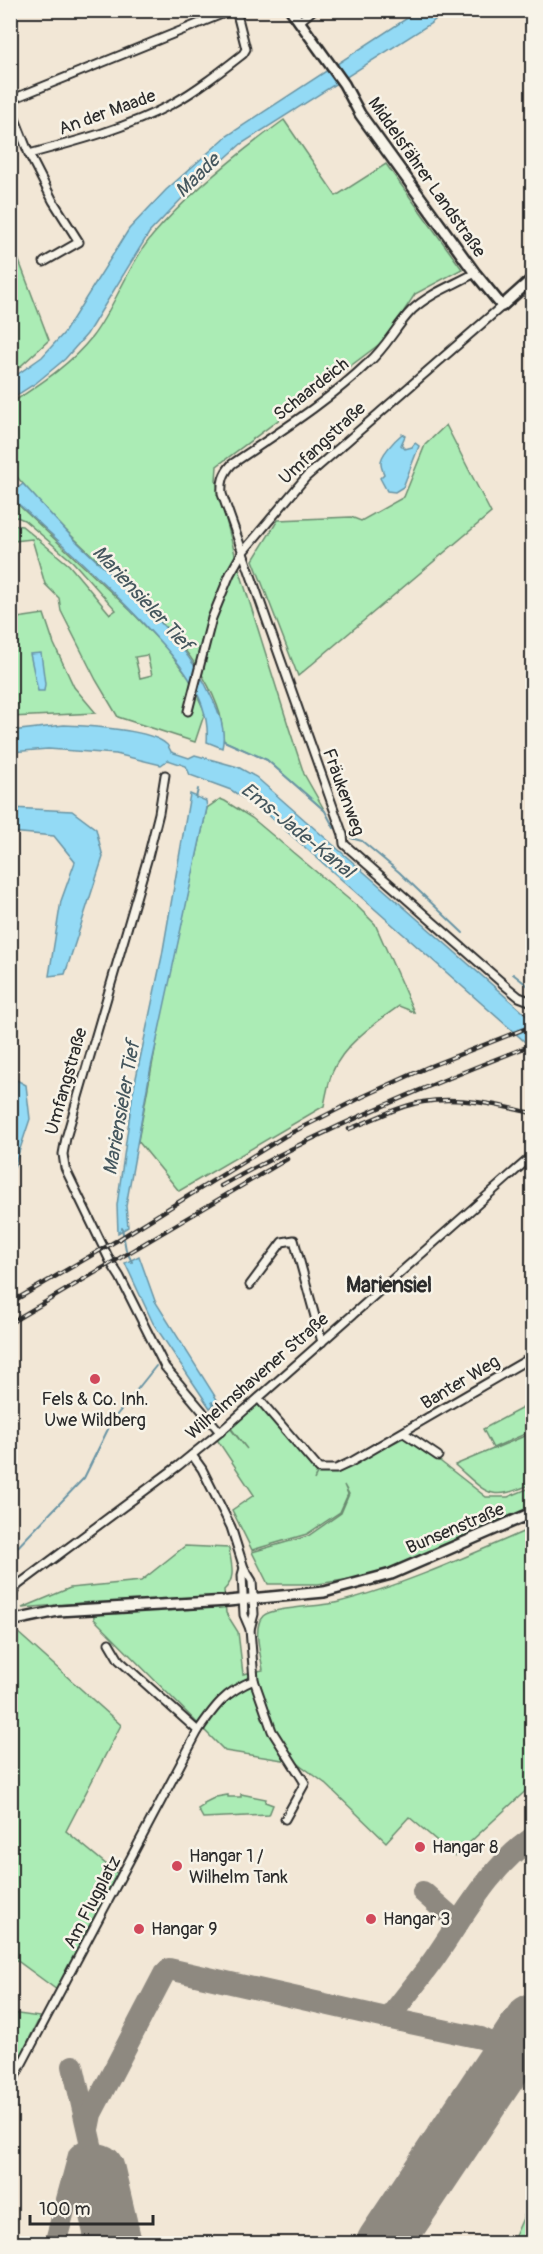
<svg xmlns="http://www.w3.org/2000/svg" width="543" height="2254" font-family="Pangolin,sans-serif">
<rect width="100%" height="100%" fill="#f2e7d6"/>
<filter id="ink" filterUnits="userSpaceOnUse"><feTurbulence type="fractalNoise" baseFrequency=".0167" numOctaves="2"/><feDisplacementMap in="SourceGraphic" scale="12" xChannelSelector="R" yChannelSelector="G"/><feConvolveMatrix kernelMatrix="1 2 1 2 8 2 1 2 1" color-interpolation-filters="sRGB"/></filter>
<g filter="url(#ink)">
<g fill="#abecb5" stroke="#6b8c70" stroke-width="1.5" fill-rule="evenodd">
<path d="M284,120L336,196L386,164L462,269L415,294L385,340L217,466L216,481L237,562L289,728L304,774L325,811L267,760L224,741C222,733 222,723 220,714C200,647 125,588 76,540C53,519 32,494 11,470L10,404C40,384 70,365 92,337C115,307 129,263 153,235C191,191 237,154 284,120Z"/>
<polygon points="10,237 49,340 11,375 10,375"/>
<polygon points="446,425 491,513 298,676 253,560 278,520 351,517 361,521 404,497 425,445"/>
<path d="M10,497L131,611L166,648L189,678L205,712L195,742L118,717L96,680L61,611L59,598L45,584L32,539L14,541L16,552L11,553V527L13,525L22,526L69,565L110,614L116,610L73,562L24,520L17,517L11,519ZM147,655L152,675L140,678L135,657Z"/>
<polygon points="44,614 54,644 74,687 96,713 11,717 11,619"/>
<path d="M220,799L225,801L252,818L358,907L375,924L414,1012L399,1006C375,1023 343,1045 332,1073C328,1084 326,1095 324,1106L179,1191L138,1141L162,1012L207,808Z"/>
<polygon points="260,1402 318,1470 314,1480 319,1470 352,1464 405,1437 436,1458 486,1497 508,1497 532,1487 532,1508 382,1574 318,1584 268,1584 252,1552 308,1536 341,1513 349,1494 344,1485 348,1494 340,1512 307,1534 252,1550 232,1510 254,1495 216,1438 229,1427 247,1449 230,1427"/>
<polygon points="532,1403 532,1443 527,1433 493,1448 483,1429"/>
<path d="M527,1435L532,1446V1484C489,1502 488,1494 455,1465Z"/>
<path d="M532,1528V1785L455,1856L409,1817L386,1842L326,1784L296,1762L225,1751L94,1619L93,1602L22,1608L70,1588L141,1581L185,1546L229,1548C231,1564 237,1578 224,1590L226,1613L238,1632L243,1674L263,1670C261,1656 252,1627 263,1616C273,1607 321,1607 339,1602C402,1586 472,1554 532,1528Z"/>
<polygon points="16,1631 121,1725 66,1831 119,1875 57,1990 11,1956 10,1633"/>
<polygon points="241,1794 266,1799 265,1802 273,1805 269,1815 203,1818 198,1809 204,1805 204,1803 216,1797 228,1795 228,1797 241,1797"/>
<polygon points="11,2013 40,2017 11,2076 10,2013"/>
<polygon points="532,2198 532,2224 524,2243 512,2243"/>
</g>
<g fill="#93daf5" stroke="#6994a4" stroke-width="1.5">
<polygon points="418,11 446,11 430,24 241,144 187,193 149,233 87,334 65,359 36,383 11,399 11,379 42,357 64,333 129,229 166,190 227,136"/>
<path d="M402,434L405,436L401,445L405,449L412,447L415,443L419,446L403,487L395,492L387,491L380,478L384,474C383,471 381,468 381,464C379,456 396,439 402,434Z"/>
<path d="M23,484C40,502 56,521 73,538C125,590 182,630 213,700C220,714 226,732 222,748L207,742C209,719 201,697 188,677C176,658 159,641 144,624C102,579 56,539 11,497L10,494Z"/>
<polygon points="41,653 45,684 44,691 38,691 30,654"/>
<path d="M64,725C87,726 150,729 166,744C167,744 171,751 171,752L189,758L195,755L238,767L256,777L531,1019L532,1048L265,812L231,790L190,775L186,766L168,760L161,765L116,754L48,749L11,752V731Z"/>
<polygon points="190,794 206,801 207,808 150,1072 126,1206 128,1227 118,1233 117,1205 133,1092 162,956"/>
<polygon points="11,808 72,811 96,829 103,857 65,974 49,976 61,901 75,862 54,836 11,832"/>
<polygon points="11,1077 26,1085 30,1119 11,1176"/>
<polygon points="139,1256 155,1301 218,1401 210,1408 153,1323 125,1263"/>
</g>
<g fill="none" stroke-linecap="round" stroke-linejoin="round">
<g stroke="#6994a4" stroke-width="2">
<polyline points="224,741 267,760 325,811 334,828"/>
<polyline points="196,798 198,789"/>
<polyline points="351,838 362,841 399,872 463,933"/>
<polyline points="513,974 532,989"/>
<polyline points="122,1228 126,1250 132,1262"/>
<polyline points="212,1402 218,1411"/>
<polyline points="10,1555 84,1478 112,1421 156,1366"/>
</g>
<g stroke="#8e8980" stroke-width="22">
<polyline points="423,1892 458,1923"/>
<polyline points="73,2066 97,2171"/>
<path d="M501,2069C508,2052 495,2044 481,2038L391,2019L395,2010C408,1993 422,1976 434,1959C464,1916 489,1868 532,1838"/>
<polyline points="88,2129 91,2114 164,1974 169,1969 391,2019"/>
<polyline points="55,2244 79,2155 87,2149 94,2154"/>
</g>
<g stroke="#8e8980" stroke-width="56">
<polyline points="97,2171 114,2244"/>
<polyline points="384,2244 532,2022"/>
</g>
<g stroke="#2b2b2b" stroke-width="11">
<g id="street">
<polyline points="299,22 313,10"/>
<polyline points="10,100 232,10"/>
<polyline points="10,106 29,154 53,201 79,242 44,262"/>
<path d="M29,154C78,141 127,128 172,104C197,90 220,72 243,54L246,49L236,10"/>
<path d="M475,273C454,285 430,293 412,310C396,326 386,348 368,363C326,403 279,432 232,464C223,474 221,482 222,494L343,835L344,844L508,988L519,997L532,1002"/>
<polyline points="188,711 212,618 230,574 242,553 306,477 502,306"/>
<polyline points="165,775 159,813 148,857 66,1138 63,1154 65,1168 111,1263 120,1277 165,1367 220,1432"/>
<polyline points="250,1285 282,1242 294,1240 322,1342"/>
<polyline points="259,1399 319,1469 336,1469 351,1462 532,1357"/>
<polyline points="404,1433 438,1456"/>
<polyline points="192,1455 202,1469 231,1527 244,1568 252,1581 254,1614 250,1629"/>
<polyline points="244,1568 242,1575 244,1615 250,1629 254,1680 272,1731 305,1783 285,1819"/>
<polyline points="10,1597 18,1585 178,1466 220,1432 532,1156"/>
<polyline points="109,1643 119,1660 198,1731"/>
<path d="M10,2086L198,1731C215,1706 225,1692 254,1680"/>
</g>
</g>
<g stroke="#2b2b2b" stroke-width="14">
<g id="secondary">
<polyline points="291,10 344,84 360,114 475,273 502,306 532,279"/>
<polyline points="10,1621 58,1611 228,1601 324,1592 391,1574 532,1513"/>
</g>
</g>
<use href="#street" stroke="#f7f3e8" stroke-width="7"/>
<use href="#secondary" stroke="#f7f3e8" stroke-width="9"/>
<g stroke="#2b2b2b" stroke-width="4.5">
<g id="rail">
<path d="M349,1129C373,1120 398,1106 423,1102C459,1096 498,1105 532,1113"/>
<path d="M221,1186C321,1130 426,1086 532,1045"/>
<polyline points="10,1303 116,1241 285,1136 362,1097 428,1067 532,1026"/>
<polyline points="10,1323 287,1159"/>
</g>
</g>
<use href="#rail" stroke="#f7f3e8" stroke-width="2" stroke-dasharray="7" stroke-linecap="butt"/>
</g>
</g>
<g fill="#d1495b" stroke="#f7f3e8" stroke-width="2">
<circle cx="95" cy="1379" r="6"/>
<circle cx="420" cy="1847" r="6"/>
<circle cx="177" cy="1866" r="6"/>
<circle cx="371" cy="1919" r="6"/>
<circle cx="139" cy="1929" r="6"/>
</g>
<g text-anchor="middle" stroke-width="5" stroke-linejoin="round" paint-order="stroke">
<g font-size="18" fill="#2b2b2b" stroke="#f7f3e8">
<text transform="translate(107 112) rotate(-20)" y="6">An der Maade</text>
<text transform="translate(427 177) rotate(55)" y="6">Middelsfährer Landstraße</text>
<text transform="translate(311 389) rotate(-38)" y="6">Schaardeich</text>
<text transform="translate(322 443) rotate(-43)" y="6">Umfangstraße</text>
<text transform="translate(344 792) rotate(70)" y="6">Fräukenweg</text>
<text transform="translate(66 1081) rotate(-74)" y="6">Umfangstraße</text>
<text transform="translate(257 1376) rotate(-41)" y="6">Wilhelmshavener Straße</text>
<text transform="translate(460 1382) rotate(-31)" y="6">Banter Weg</text>
<text transform="translate(455 1528) rotate(-23)" y="6">Bunsenstraße</text>
<text transform="translate(92 1902) rotate(-62)" y="6">Am Flugplatz</text>
</g>
<g font-size="18" fill="#2b2b2b" stroke="#f7f3e8" text-anchor="start">
<text x="95" y="1405" text-anchor="middle">Fels &amp; Co. Inh.<tspan x="95" dy="21">Uwe Wildberg</tspan></text>
<text x="432" y="1853">Hangar 8</text>
<text x="189" y="1862">Hangar 1 /<tspan x="189" dy="21">Wilhelm Tank</tspan></text>
<text x="383" y="1925">Hangar 3</text>
<text x="151" y="1935">Hangar 9</text>
</g>
<g font-size="20" font-style="italic" fill="#45575e" stroke="#f7f3e8">
<text transform="translate(197 175) rotate(-44)" y="7">Maade</text>
<text transform="translate(143 598) rotate(47)" y="7">Mariensieler Tief</text>
<text transform="translate(298 830) rotate(39)" y="7">Ems-Jade-Kanal</text>
<text transform="translate(121 1108) rotate(-80)" y="7">Mariensieler Tief</text>
</g>
<g font-size="21" font-weight="bold" fill="#2b2b2b" stroke="#f7f3e8">
<text x="389" y="1292">Mariensiel</text>
</g>
</g>
<rect width="543" height="2254" fill="none" stroke="#f7f3e8" stroke-width="36"/>
<rect x="18" y="18" width="507" height="2218" fill="none" stroke="#2b2b2b" stroke-width="2" filter="url(#ink)"/>
<path d="M30 2215v9h123v-9" fill="none" stroke="#2b2b2b" stroke-width="3"/>
<text x="39" y="2215" font-size="18" fill="#2b2b2b" stroke="#f7f3e8" stroke-width="4.5" paint-order="stroke">100 m</text>
</svg>
